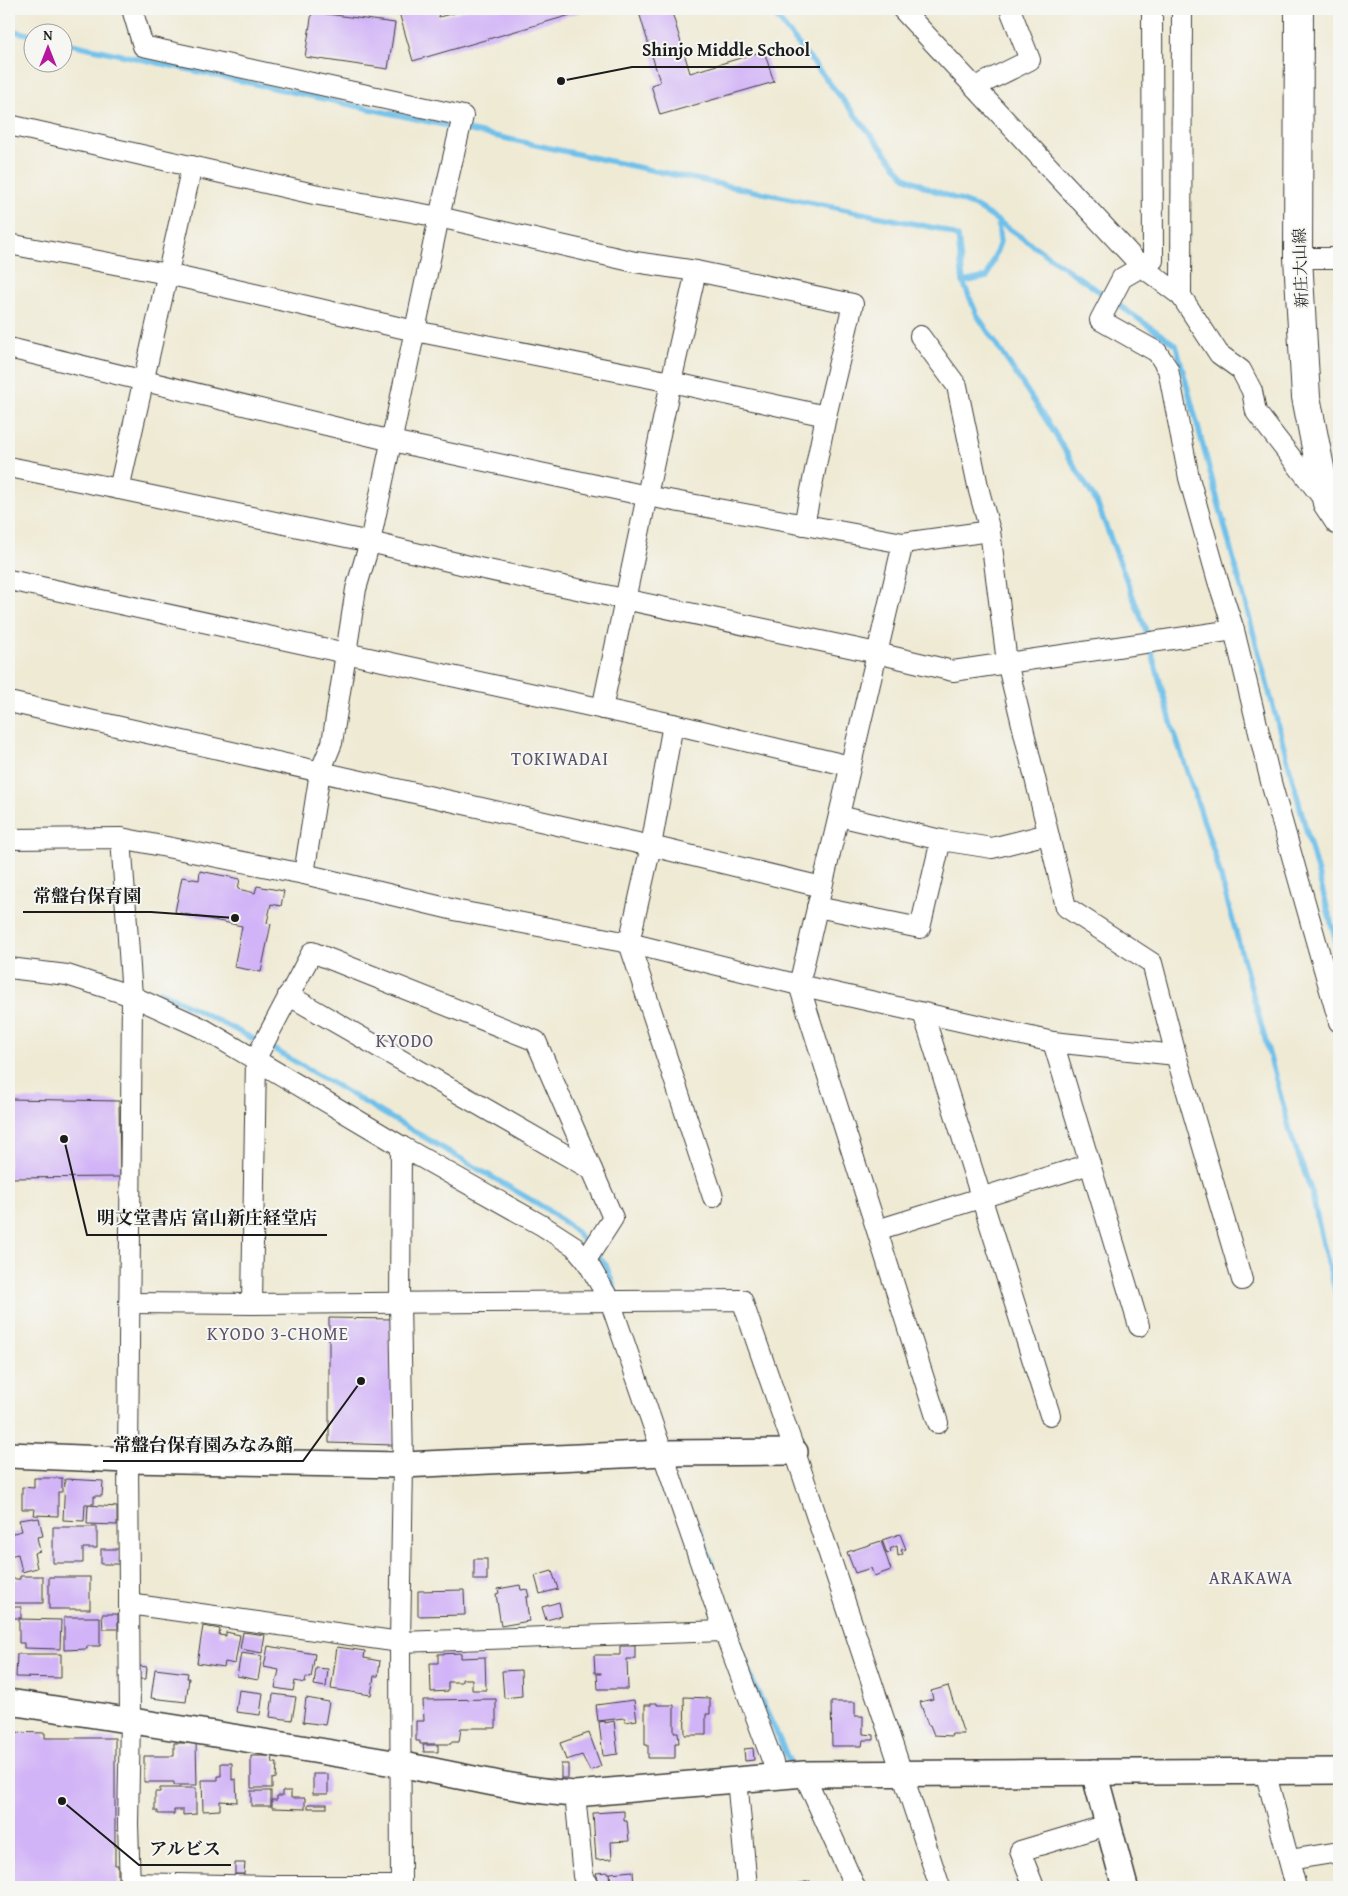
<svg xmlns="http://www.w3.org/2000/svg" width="1348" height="1896" font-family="'Gentium Book Plus','Noto Serif JP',serif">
<rect width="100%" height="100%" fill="#f6f6f2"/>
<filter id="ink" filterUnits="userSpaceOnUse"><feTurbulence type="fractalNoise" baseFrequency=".02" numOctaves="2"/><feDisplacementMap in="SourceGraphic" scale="10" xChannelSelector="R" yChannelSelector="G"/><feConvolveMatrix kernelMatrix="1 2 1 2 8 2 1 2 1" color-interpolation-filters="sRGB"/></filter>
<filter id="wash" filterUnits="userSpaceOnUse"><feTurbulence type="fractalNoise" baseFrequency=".0096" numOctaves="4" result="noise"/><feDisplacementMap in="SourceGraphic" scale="20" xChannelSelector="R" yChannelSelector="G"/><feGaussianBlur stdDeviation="1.12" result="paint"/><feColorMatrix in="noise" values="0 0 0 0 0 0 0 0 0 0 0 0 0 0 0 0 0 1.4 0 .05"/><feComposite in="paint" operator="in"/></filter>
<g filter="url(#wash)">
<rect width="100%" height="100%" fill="#efead4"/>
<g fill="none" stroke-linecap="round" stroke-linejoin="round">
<g stroke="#6ec0ea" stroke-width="5.5">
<polyline points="770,9 905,177 930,189 975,206 998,221 1000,242 987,277 963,282"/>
<polyline points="9,30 32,35"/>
<polyline points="62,42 660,172 940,229 958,237 963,282 977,315 1049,424 1097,503 1145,628 1173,729 1214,852 1292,1138 1311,1190 1325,1252 1339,1304"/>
<polyline points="998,221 1176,345 1339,952"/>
<polyline points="160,991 277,1051 545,1208 573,1229 606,1265 616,1293"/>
<polyline points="699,1528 753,1682 793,1769"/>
</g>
</g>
<g id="blocks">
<g fill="#d1b3f7">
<polygon points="398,9 437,9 439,17 469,9 591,9 413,61"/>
<polygon points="638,9 671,9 690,73 764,51 774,82 660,115 651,85 660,82"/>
<polygon points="312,12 395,23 388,69 305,57"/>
<polygon points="200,871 240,879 238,889 255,893 257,886 284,891 281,906 271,904 267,923 271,924 261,972 234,967 242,926 175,912 182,877 199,880"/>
<polygon points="9,1099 119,1101 120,1177 9,1178"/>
<polygon points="329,1318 393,1319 393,1445 329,1443"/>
<polygon points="34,1478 62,1478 62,1492 58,1492 58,1516 34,1515 35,1509 22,1509 22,1487 34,1488"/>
<polygon points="65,1479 103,1481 102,1496 94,1496 94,1504 85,1504 84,1521 63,1520"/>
<polygon points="88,1505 117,1507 117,1525 87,1524"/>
<polygon points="33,1518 33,1519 39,1518 43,1536 37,1537 40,1551 34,1553 37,1568 22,1572 18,1554 9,1556 9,1534 22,1531 19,1520"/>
<polygon points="53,1527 97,1527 97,1548 83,1548 83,1563 53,1563"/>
<polygon points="900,1534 906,1549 901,1550 903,1554 898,1556 897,1546 890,1549 891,1552 887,1554 882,1540"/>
<polygon points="881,1541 891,1570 874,1576 871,1568 855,1573 847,1552"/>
<rect x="101" y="1549" width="18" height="15"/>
<rect x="474" y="1559" width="13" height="21"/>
<polygon points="552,1571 558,1589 540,1594 535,1576"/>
<polygon points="20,1576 43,1576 43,1603 9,1603 9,1579 20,1579"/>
<rect x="49" y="1577" width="41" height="32"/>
<polygon points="520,1585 521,1590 527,1589 529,1597 526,1597 529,1621 501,1626 496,1594 499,1593 498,1589"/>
<polygon points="464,1590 465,1615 418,1616 418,1591"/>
<polygon points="559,1602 562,1616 546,1620 542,1607"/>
<rect x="9" y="1607" width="12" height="11"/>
<polygon points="102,1614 118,1614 118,1629 103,1629"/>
<polygon points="64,1617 100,1617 100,1646 87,1646 87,1649 64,1650"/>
<polygon points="19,1619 61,1620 60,1649 24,1648 24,1643 19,1643"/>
<polygon points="203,1626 220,1629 219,1635 226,1636 226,1632 240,1635 235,1664 225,1662 224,1667 197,1663"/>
<polygon points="243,1632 265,1635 262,1653 240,1649"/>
<polygon points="268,1646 315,1654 311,1678 306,1677 305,1683 295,1681 293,1691 275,1688 279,1670 264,1667"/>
<polygon points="620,1646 635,1646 635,1659 627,1659 628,1689 598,1689 597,1674 601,1674 601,1673 595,1673 594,1655 620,1655"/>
<polygon points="337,1647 365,1651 364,1658 380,1661 378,1676 374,1676 371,1695 331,1689"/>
<polygon points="241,1653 262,1656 258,1680 237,1676"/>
<polygon points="461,1653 461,1658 485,1657 486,1690 472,1690 472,1679 462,1679 462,1682 448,1682 448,1691 431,1692 430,1663 438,1663 438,1654"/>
<polygon points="17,1654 61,1654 61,1678 16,1677"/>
<polygon points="139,1666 147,1667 146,1679 138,1679"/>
<polygon points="316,1668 328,1669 326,1687 314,1685"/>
<polygon points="155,1669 188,1673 187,1678 189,1678 186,1702 151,1698"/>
<polygon points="521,1670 522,1696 504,1698 502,1671"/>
<polygon points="948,1686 964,1734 951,1734 952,1736 934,1735 930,1725 928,1725 920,1702 933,1699 931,1691"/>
<polygon points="239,1690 263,1693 260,1715 236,1712"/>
<polygon points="273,1694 296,1697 292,1720 270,1717"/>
<polygon points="684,1697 710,1698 710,1714 706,1714 706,1735 685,1735"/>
<polygon points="306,1698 329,1702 325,1725 303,1722"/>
<polygon points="496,1699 496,1728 461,1728 459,1742 451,1742 451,1744 420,1744 420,1741 416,1741 416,1721 424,1721 423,1700"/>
<polygon points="634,1700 637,1720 625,1722 624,1718 598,1721 596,1705"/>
<polygon points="831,1702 855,1702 855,1716 863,1716 863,1734 874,1735 874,1740 863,1740 862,1746 832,1746"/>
<polygon points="651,1703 657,1703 657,1705 674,1705 674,1732 678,1732 679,1743 675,1743 675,1758 648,1758 648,1745 645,1745 645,1705 651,1705"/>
<polygon points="605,1721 605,1723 614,1721 618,1754 603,1756 599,1722"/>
<polygon points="9,1732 45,1733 45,1738 115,1738 115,1865 118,1865 118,1887 9,1887"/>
<polygon points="589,1733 601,1766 590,1771 582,1755 566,1760 560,1743"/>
<polygon points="174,1743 196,1743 197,1785 174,1785 174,1782 144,1782 144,1756 174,1756"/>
<polygon points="423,1745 438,1745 438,1752 424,1752"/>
<polygon points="753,1748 754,1760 745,1761 744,1749"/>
<polygon points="251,1756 272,1756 273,1763 277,1763 276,1778 272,1779 272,1788 251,1788"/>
<polygon points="221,1763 232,1763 232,1780 236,1779 237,1802 220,1801 220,1810 203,1811 202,1780 218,1780 218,1776 221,1776"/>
<rect x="561" y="1764" width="7" height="14"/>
<rect x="313" y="1774" width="15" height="20"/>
<polygon points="160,1788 196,1788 196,1814 183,1815 183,1810 174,1810 174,1814 158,1814 158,1811 155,1811 155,1792 160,1792"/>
<rect x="251" y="1791" width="20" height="15"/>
<polygon points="282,1791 291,1791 291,1798 305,1798 305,1809 272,1808 272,1800 277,1800 277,1796 282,1796"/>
<rect x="308" y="1804" width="19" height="4"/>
<polygon points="624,1811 624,1821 627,1821 629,1841 611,1842 612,1859 596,1860 593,1813"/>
<polygon points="235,1863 245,1863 244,1874 235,1874"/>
<polygon points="633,1871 634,1887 611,1887 610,1873"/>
<polygon points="609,1872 610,1887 601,1887 596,1873"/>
<polygon points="810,1881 812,1887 792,1887 791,1885"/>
<rect x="546" y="1883" width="32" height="4"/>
</g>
</g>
</g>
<g filter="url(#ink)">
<use href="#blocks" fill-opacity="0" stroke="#3c3b38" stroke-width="1"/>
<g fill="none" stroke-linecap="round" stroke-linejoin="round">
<g stroke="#3c3b38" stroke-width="22">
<g id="minor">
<polyline points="132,9 143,46 463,116 439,217 370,542 356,589 332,743 320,772 304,874"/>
<polyline points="902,9 1141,266 1181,296 1219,354 1241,370 1252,391 1256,412 1325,501"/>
<polyline points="1152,9 1153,260 1122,278 1100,320 1157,352 1168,369 1189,478 1218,581 1234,630 1272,786 1339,1022"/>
<polyline points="975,87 1030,60 1010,9"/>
<polyline points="9,125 314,194 439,217 635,262 696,271 853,304 826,416 804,525"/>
<polyline points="9,244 167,274 415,331 671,382 826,416"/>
<polyline points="1298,258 1339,258"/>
<polyline points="1181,296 1182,9"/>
<polyline points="920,336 957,386 979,491 990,531 1007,662 1066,907 1152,963 1176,1055 1242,1280"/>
<polyline points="9,348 392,441 647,496 903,543 990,531"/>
<polyline points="9,467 119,489 370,542 465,565 877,653 953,671 1234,630"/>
<polyline points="119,489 192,166"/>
<polyline points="903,543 799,985 938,1423"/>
<polyline points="9,580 673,724 850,766"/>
<polyline points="9,702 651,846 822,887"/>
<polyline points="602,709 671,382 696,271"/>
<polyline points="673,724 651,846 629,943 713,1197"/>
<polyline points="839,816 941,840 992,848 1048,834"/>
<polyline points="121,838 132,996 128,1460 130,1719 128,1824 130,1887"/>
<polyline points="9,839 121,838 304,874 459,911 629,943 799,985 1053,1042 1176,1055"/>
<polyline points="817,907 920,928 941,840"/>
<polyline points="9,968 67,975 132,996 202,1028 401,1146 543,1226 574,1246 586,1260 610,1301 724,1631 778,1776"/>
<polyline points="288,995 592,1170"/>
<polyline points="923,1013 1050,1415"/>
<polyline points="1053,1042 1139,1326"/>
<polyline points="401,1146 400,1302 403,1465 400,1642 401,1887"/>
<polyline points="877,1230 1090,1164"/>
<polyline points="129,1303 252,1304 742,1300 795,1452 940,1887"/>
<polyline points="252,1304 256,1058 312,952 536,1041 613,1218 586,1260"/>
<polyline points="129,1604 400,1642 724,1631"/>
<polyline points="1265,1771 1296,1887"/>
<polyline points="804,1774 855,1887"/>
<polyline points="737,1779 747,1887"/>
<polyline points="575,1794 583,1876 590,1887"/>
<polyline points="1289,1860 1339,1852"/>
<polyline points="130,1883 274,1886 401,1886"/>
<polyline points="1034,1887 1020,1851 1107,1825"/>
</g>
</g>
<g stroke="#3c3b38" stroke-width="28">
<g id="tertiary">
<polyline points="9,1455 128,1460 403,1465 664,1453 795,1452"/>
<path d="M9,1702C137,1721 265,1742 393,1763C454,1774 514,1790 575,1794L804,1774L1339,1771"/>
<polyline points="1094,1772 1125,1887"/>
</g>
</g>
<g stroke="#3c3b38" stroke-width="30">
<polyline id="secondary" points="1299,9 1298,258 1306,397 1327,503 1339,521"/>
</g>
<use href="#minor" stroke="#fff" stroke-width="20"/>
<use href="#tertiary" stroke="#fff" stroke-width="25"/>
<use href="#secondary" stroke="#fff" stroke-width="28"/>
</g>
</g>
<g text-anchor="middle" stroke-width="4" stroke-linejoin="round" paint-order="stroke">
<g font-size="16" fill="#1c1c1c" stroke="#f6f6f2">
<text transform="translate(1300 268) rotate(-92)" y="6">新庄大山線</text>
</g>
<g font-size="18" letter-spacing="1" fill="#5b5169" stroke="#f6f6f2">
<text x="560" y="765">TOKIWADAI</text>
<text x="405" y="1047">KYODO</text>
<text x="278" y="1340">KYODO 3-CHOME</text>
<text x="1251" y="1584">ARAKAWA</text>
</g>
</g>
<path fill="none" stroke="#1c1c1c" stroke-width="2" d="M561 81L632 67H820M235 918L151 912H23M64 1139L87 1235H327M361 1381L303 1461H103M62 1801L139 1865H231"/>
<g fill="#1c1c1c" stroke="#f6f6f2" stroke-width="2">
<circle cx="561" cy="81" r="5"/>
<circle cx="235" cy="918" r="5"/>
<circle cx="64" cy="1139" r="5"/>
<circle cx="361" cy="1381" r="5"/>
<circle cx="62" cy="1801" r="5"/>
</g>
<g font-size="18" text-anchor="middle" font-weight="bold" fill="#1c1c1c" stroke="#f6f6f2" stroke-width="4" stroke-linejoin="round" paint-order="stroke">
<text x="726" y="56">Shinjo Middle School</text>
<text x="87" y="902">常盤台保育園</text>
<text x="207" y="1224">明文堂書店 富山新庄経堂店</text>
<text x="203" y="1451">常盤台保育園みなみ館</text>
<text x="185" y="1855">アルビス</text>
</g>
<rect width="1348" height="1896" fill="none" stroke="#f6f6f2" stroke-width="30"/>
<g transform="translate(48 48)"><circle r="24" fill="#f6f6f2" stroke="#9f9f9c"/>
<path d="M0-4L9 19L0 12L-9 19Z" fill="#b5179e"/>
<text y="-8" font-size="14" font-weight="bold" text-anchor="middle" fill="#1c1c1c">N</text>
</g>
</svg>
